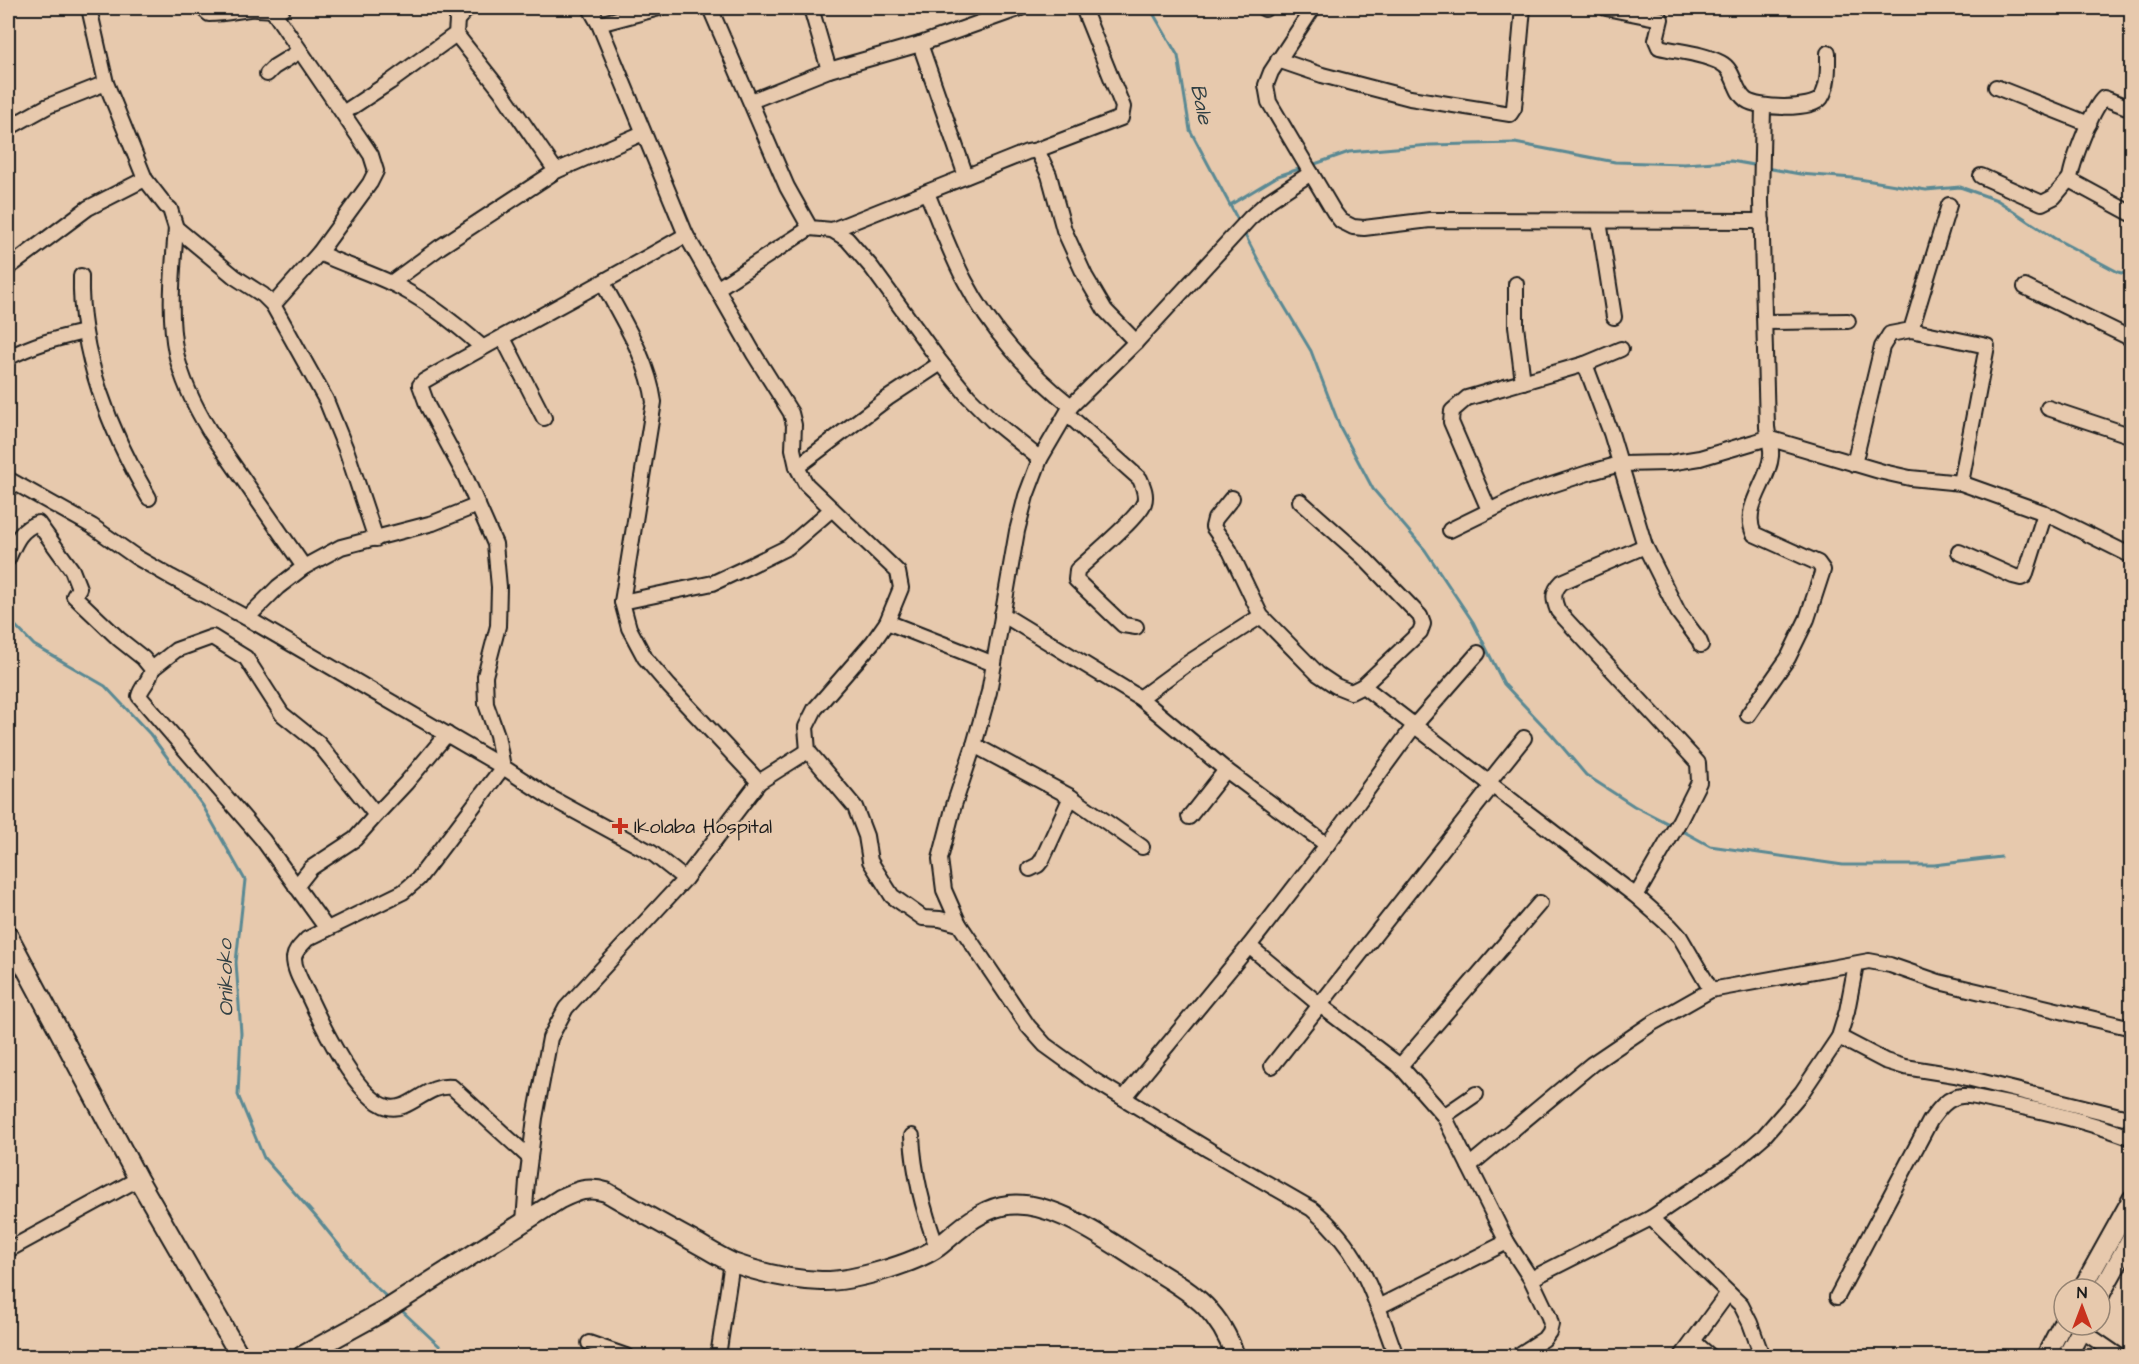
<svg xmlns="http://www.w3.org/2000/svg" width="2139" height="1364" font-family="'Architects Daughter',sans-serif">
<rect width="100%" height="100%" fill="#e7c9ad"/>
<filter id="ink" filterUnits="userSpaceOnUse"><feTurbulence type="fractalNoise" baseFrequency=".0167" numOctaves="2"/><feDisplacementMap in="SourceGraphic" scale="12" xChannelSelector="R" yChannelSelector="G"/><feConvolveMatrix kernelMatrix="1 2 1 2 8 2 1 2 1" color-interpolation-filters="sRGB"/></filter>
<g filter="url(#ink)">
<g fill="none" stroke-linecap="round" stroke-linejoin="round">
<g stroke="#5a8993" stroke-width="3">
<polyline points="1150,8 1178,56 1190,130 1239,222"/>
<polyline points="1312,165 1349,152 1430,145 1515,143 1615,162 1684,164 1731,161 1759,166"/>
<polyline points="1766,168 1800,174 1853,178 1926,190 1960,187 1997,200 2054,238 2118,272 2132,276"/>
<polyline points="1230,205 1278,176 1302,168"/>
<polyline points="1243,231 1268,279 1311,351 1340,427 1373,489 1425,550 1473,622 1504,684 1553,736 1586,775 1634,806 1673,826"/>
<polyline points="8,618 34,645 105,686 150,734 203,806 245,880 236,962 241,1033 238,1095 264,1158 317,1218 364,1276 390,1300"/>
<polyline points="1679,829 1710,846 1843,865 1934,865 2001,857"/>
<polyline points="399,1308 450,1356"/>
</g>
<g stroke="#1c1c1c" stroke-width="18">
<g id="minor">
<polyline points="89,8 106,83 145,179 166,206 170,209 176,228 235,277 263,295 273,305 326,400 347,452 376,539"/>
<path d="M202,8L209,14C223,14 235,11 249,9C262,8 270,12 283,8"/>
<path d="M590,8L599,24L686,235L754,354L791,413L794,425L793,449L797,467L806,484L898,572L901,588L887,622L873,642L815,709L806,727L808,751L855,807L866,836L870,861L892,896L923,918L940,919L959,924L1028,1026L1045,1045L1092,1079L1209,1150L1312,1209C1363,1251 1374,1297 1396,1356"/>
<polyline points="710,8 787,187 810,228 832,230 847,239 872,268 941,363 968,396 992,420 1040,459"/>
<polyline points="811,8 829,70"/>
<polyline points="1263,8 1265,9"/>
<polyline points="1313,8 1271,72 1266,85 1269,102 1334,212 1341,221 1353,227 1364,228 1430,220 1762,221"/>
<path d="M1606,8L1661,19L1656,40L1659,47C1679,52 1702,53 1721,63C1735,70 1734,91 1746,100C1758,109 1812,110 1821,98C1829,86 1828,66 1828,53"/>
<polyline points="273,11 363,143 371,155 376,171 370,183 319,253 273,305"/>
<polyline points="599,24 659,8"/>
<polyline points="456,34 501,91 556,171"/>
<polyline points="920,44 966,176"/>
<polyline points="1278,60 1322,75 1410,98 1510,114 1514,108 1523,8"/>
<polyline points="267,74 274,67 300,51"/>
<polyline points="1996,87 2089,124"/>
<polyline points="751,101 829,70 920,44 1021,8"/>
<path d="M2132,109L2104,98C2092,108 2073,161 2070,178L2073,182L2132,214"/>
<polyline points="343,113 390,82 456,34 457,20 468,8"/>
<polyline points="8,128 48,106 106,83"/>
<polyline points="1037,150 1049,175 1064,230 1085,276 1105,310 1136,342"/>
<polyline points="1981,176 2042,203 2054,197 2070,178"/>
<path d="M927,193C939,222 950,253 965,281C990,329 1029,373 1071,406"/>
<polyline points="1599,221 1614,317"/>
<path d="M176,228C173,268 168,314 176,353C182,380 195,407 209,430L304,567"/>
<polyline points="832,230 1027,152 1037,150 1121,118 1123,107 1083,8"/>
<path d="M319,253C342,264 368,272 391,283C425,299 455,323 482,347"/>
<polyline points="8,268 88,208 145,179"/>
<path d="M81,276C79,353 110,432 149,498"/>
<polyline points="391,283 440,247 556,171 643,133"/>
<path d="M603,283C623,321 648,359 654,402L622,602L629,628L645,658L669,686L759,782"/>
<polyline points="1516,284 1516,326 1523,382"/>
<polyline points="2025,287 2132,339"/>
<polyline points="718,288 810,228"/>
<polyline points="1765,322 1848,321"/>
<polyline points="1911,330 1987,346 1961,483"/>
<polyline points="503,338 544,418"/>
<path d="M8,358C31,345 58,338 84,332"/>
<polyline points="1585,364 1621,349"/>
<polyline points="2048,408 2132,436"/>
<path d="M1067,414L1140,479C1143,486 1147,495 1144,503C1139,517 1090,558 1077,570L1076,580L1123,625L1136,627"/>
<polyline points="1854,464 1882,347 1890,334 1911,330 1949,205"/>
<polyline points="797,467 888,398 941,363"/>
<polyline points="8,479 92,526 136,557 171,577 247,618 503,767 549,797 652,853 685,879"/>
<polyline points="1232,498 1215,519 1213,527 1230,551 1261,616 1318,674 1336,686 1351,692 1363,686 1636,896 1670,926 1680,937 1711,990"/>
<polyline points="1300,501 1362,556 1420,616 1423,624 1420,632 1363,686"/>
<polyline points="1489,510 1451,422 1452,411 1467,398 1585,364 1611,433 1645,546 1678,612 1699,640 1701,645"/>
<polyline points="1450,530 1524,494 1588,473 1620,464 1669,463 1700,458 1768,438 1883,472 1910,478 1961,483 2045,513 2132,556"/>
<polyline points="1959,552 2013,576 2021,578 2025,576 2045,513"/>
<path d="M8,559C15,543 20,529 38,523L72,570L79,588L74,596L119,639L143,658L152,669C150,682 142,685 139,696L263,840L327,929"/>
<polyline points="622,602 713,583 741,570 788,547 832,509"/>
<polyline points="1002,614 1140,698 1226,770 1327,845"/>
<polyline points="247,618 278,587 304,567 341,547 433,523 478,505"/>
<polyline points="887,622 994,664"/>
<polyline points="152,669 176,650 212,637 246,658 282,714 318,743 376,815 355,839 311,868 296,887"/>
<polyline points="1140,698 1188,663 1261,616"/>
<path d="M1748,715L1788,658L1807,619L1823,570L1818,563L1754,534C1741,507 1769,482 1771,456C1772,446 1768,437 1767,427L1761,201L1763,107"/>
<polyline points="974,745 1071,797 1142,847"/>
<polyline points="1488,783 1524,738"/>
<polyline points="376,815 406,783 447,734"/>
<polyline points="1189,817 1226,770"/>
<polyline points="1030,869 1038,865 1042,860 1071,797"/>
<path d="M1636,896L1680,820L1699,782L1698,763L1558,611C1553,599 1552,592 1562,582L1645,546"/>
<polyline points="959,924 944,890 940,859 954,805 974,745 989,692 1017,531 1026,496 1040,459 1071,406 1136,342 1250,218 1270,200 1311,173"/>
<polyline points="1249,946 1320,1005 1400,1066 1444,1116 1507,1242 1531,1279 1549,1317 1551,1324 1549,1332 1544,1339 1517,1356"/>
<polyline points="1839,1037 1885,1061 1905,1067 1955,1075 2132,1119"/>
<polyline points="1272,1066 1492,786"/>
<polyline points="1400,1066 1540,903"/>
<polyline points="1124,1098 1249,946 1327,845 1414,726 1478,653"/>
<polyline points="1444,1116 1476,1094"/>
<path d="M912,1136C914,1176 923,1210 937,1247"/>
<path d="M530,1158L452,1087C427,1083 409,1113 388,1107C356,1099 320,1021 307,993C302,983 294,970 294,958C295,950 302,945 307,939L403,892L418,879L503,767L497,735L486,704L485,676L498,626L499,587L495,544L465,476L428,407L420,385L424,381C511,331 600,285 686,235"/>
<polyline points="1469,1166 1592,1064 1651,1024 1711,990 1869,961 1890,965 1939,982 2132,1028"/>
<polyline points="1651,1218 1741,1305 1750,1323 1762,1356"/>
<polyline points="524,1222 527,1181 535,1118 550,1038 566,1008 685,879 759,782 808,751"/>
<polyline points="8,1250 138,1179"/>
<polyline points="1531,1279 1651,1218 1734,1162 1764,1136 1802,1092 1839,1037 1847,1011 1856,964"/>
<path d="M1837,1297L1930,1121C1938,1110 1947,1097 1962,1096C1971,1095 1984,1099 1993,1101C2040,1110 2088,1121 2132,1138"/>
<polyline points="1378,1307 1507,1242"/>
<polyline points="2081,1330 2119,1356"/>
<polyline points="1694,1342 1710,1356"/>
<polyline points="589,1343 626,1356"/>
<polyline points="718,1356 732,1262"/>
<polyline points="1682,1356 1728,1293"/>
</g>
</g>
<g stroke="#1c1c1c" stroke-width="22">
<g id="major">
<polyline points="8,935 138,1179 240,1356"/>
<polyline points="2082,1289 2132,1199"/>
<polyline points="2100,1295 2132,1237"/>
<path d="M302,1356L384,1311L560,1199C577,1191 588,1186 606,1192C635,1209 664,1225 693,1241C706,1248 719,1257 733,1263C761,1273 792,1280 821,1281C851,1282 914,1264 938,1247C958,1231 976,1212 1002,1206C1048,1196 1105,1239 1142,1262C1163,1276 1187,1288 1205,1306C1219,1320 1229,1338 1235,1356"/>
<polyline points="2046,1356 2064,1321"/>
<polyline points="2067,1356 2084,1325"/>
</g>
</g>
<use href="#minor" stroke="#e7c9ad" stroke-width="14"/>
<use href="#major" stroke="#e7c9ad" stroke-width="18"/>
</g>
</g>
<path fill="#c8321e" stroke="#e7c9ad" stroke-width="2" d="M617 817h6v6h6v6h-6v6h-6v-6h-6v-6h6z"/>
<g text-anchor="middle" stroke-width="5" stroke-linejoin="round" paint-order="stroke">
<g font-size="20" fill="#1c1c1c" stroke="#e7c9ad" text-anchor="start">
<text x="634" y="833">Ikolaba Hospital</text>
</g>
<g font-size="21" font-style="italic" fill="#314044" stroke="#e7c9ad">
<text transform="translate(1202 104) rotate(78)" y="7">Bale</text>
<text transform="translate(225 978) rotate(-91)" y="7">Onikoko</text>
</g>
</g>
<rect width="2139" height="1364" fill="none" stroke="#e7c9ad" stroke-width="30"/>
<rect x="15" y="15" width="2109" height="1334" fill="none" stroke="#1c1c1c" stroke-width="2" filter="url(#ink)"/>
<g transform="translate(2082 1307)"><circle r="28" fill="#e7c9ad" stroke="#968473" stroke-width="1.5"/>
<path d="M0-4.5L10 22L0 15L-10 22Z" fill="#c8321e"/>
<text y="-9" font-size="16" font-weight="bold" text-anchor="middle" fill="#1c1c1c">N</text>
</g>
</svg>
